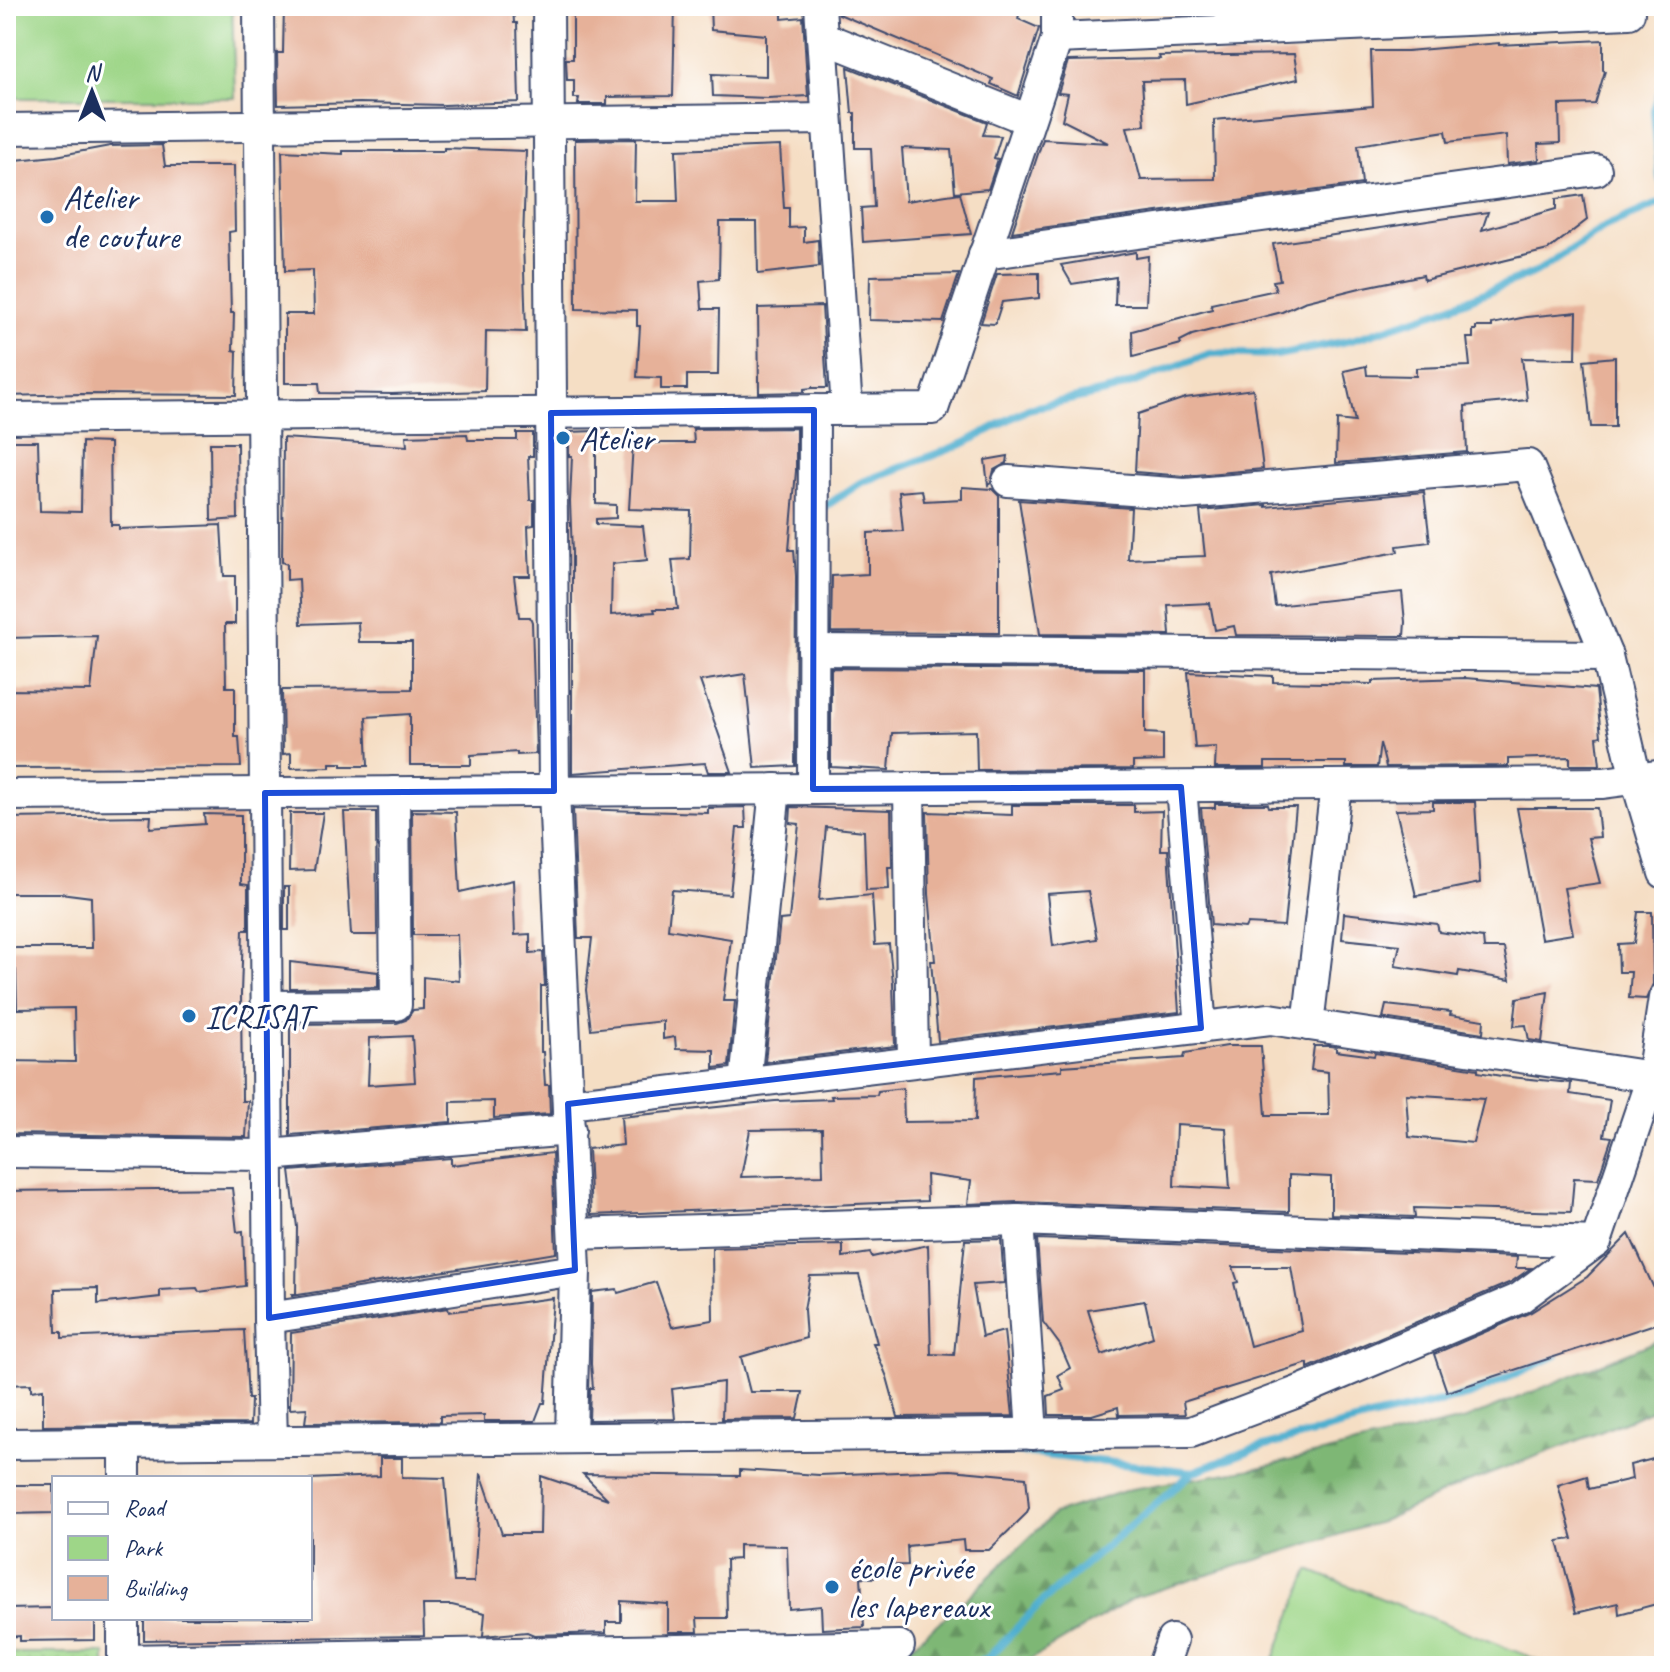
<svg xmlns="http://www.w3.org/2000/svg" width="1670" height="1672" font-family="Caveat,sans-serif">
<defs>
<pattern id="forest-firs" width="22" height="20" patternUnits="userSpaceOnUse" patternTransform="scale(2)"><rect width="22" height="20" fill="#7eb774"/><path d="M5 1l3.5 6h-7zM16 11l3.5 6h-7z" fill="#669562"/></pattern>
<pattern id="park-dots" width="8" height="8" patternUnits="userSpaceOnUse" patternTransform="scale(2)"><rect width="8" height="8" fill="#9ed688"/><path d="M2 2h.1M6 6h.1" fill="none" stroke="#88b878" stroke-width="1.8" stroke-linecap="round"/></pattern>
</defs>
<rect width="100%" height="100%" fill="#fff"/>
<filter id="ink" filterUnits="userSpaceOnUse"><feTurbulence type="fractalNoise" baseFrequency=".0125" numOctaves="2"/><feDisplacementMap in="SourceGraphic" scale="16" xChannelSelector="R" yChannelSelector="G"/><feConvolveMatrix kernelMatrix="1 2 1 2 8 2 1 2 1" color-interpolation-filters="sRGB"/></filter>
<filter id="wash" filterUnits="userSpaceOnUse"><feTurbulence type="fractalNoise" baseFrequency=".006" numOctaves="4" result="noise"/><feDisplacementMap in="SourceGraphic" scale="32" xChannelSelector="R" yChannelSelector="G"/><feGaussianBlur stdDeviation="1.8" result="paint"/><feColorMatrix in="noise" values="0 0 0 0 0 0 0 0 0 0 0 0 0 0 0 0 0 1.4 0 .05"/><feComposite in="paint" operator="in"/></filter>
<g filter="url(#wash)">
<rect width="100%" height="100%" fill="#f5dec4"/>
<g fill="#9ed688" stroke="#5c8273" stroke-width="2">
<polygon points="6,6 232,6 235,98 6,98"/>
<polygon points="1309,1570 1553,1666 1271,1666"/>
</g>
<polygon fill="url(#forest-firs)" stroke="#4c7369" stroke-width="2" points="1664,1338 1664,1405 1600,1432 1461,1485 1380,1522 1136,1597 1019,1666 888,1666 965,1600 1054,1514 1131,1489 1258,1468 1466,1419"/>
<rect fill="url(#park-dots)" stroke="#5c8273" stroke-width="2" x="6" y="1653" width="99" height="13"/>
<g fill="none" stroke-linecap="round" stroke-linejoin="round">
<g stroke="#50afcf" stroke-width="8">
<polyline points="1664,80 1654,110 1660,178 1664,190"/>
<polyline points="820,510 860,483 965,443 1028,409 1113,390 1212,353 1277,355 1352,340 1440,311 1538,271 1605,227 1664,201"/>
<polyline points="1664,555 1664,597"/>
<polyline points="983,1448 1193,1472"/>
<polyline points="971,1666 988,1658 1043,1601 1193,1472 1251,1450 1369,1418 1470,1395 1556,1355"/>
</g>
</g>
<g id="blocks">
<g fill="#e6b199" fill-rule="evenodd">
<polygon points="284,6 513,6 514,23 517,23 519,102 444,105 360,103 278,105 277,53 283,53"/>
<polygon points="573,6 675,6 673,96 607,97 607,104 578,104 579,98 574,98 574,80 567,80 566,59 573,59"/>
<polygon points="710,6 782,6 782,19 803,17 808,96 768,98 713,96 712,74 766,76 766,35 711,30"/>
<polygon points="838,6 1021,6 1018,19 1039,28 1018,96 991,84 993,79 839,14"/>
<polygon points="1603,40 1603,70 1605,71 1595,104 1559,105 1560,143 1538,144 1539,160 1507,164 1506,135 1448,142 1446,131 1358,145 1362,184 1012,232 1043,139 1108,143 1062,120 1068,94 1058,93 1068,61 1160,59 1159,56 1294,54 1298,79 1186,104 1185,80 1142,81 1145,125 1127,127 1141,180 1215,179 1214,120 1373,106 1371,51 1407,51 1499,43 1499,45"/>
<polygon points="848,67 987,122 983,135 1001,136 994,158 998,159 988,189 955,192 951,150 902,148 906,201 960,193 971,234 863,242 861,208 874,207 871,148 855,148 855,113 852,113"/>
<polygon points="636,139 635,201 678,201 676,150 780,146 784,208 789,208 789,228 804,227 804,242 818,240 819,267 758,274 757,222 720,222 719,279 700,281 702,309 719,309 718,375 687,375 687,389 661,389 661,378 637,377 640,326 637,326 637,310 576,309 575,140"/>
<polygon points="162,145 165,166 234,166 235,231 229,232 231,313 234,313 233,350 237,351 236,395 80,394 6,396 6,161 56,156 110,146"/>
<polygon points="444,148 526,151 523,241 526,332 486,331 485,391 392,394 320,393 319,383 285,383 285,314 314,314 313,270 285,271 282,151 343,154 343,151 444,151"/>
<polygon points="1583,195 1587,220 1548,250 1424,280 1423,275 1360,288 1304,302 1282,312 1192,335 1180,341 1181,344 1133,357 1132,331 1212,309 1211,304 1276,290 1273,281 1280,280 1273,244 1488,212 1482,230 1556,209 1556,199"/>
<polygon points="1136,252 1136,258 1148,256 1146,305 1115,305 1116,277 1072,284 1061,265"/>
<polygon points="1039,273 1039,298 1002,302 995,324 981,323 997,274"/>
<polygon points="959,274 943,322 869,320 870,276"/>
<polygon points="822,306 827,388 812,388 812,386 812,388 804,389 804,392 759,393 758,308"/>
<polygon points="1577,312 1576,359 1522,358 1527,400 1465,406 1467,452 1336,463 1337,420 1355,422 1344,371 1366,366 1367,375 1416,376 1416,368 1470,366 1467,338 1473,338 1473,330 1476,330 1476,327 1492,327 1492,324 1526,317"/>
<polygon points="1615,357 1615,427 1591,427 1584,360"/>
<polygon points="1253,389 1263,469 1185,476 1135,472 1138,414 1185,398"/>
<polygon points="796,428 796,471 789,550 794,550 796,576 795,766 755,768 745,674 700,681 732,772 708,772 705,763 572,773 572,553 570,502 572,456 569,456 569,432 596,431 596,504 616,505 616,518 596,519 596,524 643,526 647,560 612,564 611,615 655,612 654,609 678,609 672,560 690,559 691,511 629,509 633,443 694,443 693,429"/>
<polygon points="517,433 533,433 533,456 528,456 530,500 534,500 534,525 528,526 530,576 514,576 519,617 530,617 532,622 536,754 517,755 517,752 471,755 471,765 410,765 410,714 366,717 368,766 342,766 342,763 330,763 330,767 291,768 291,753 283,754 282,690 412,689 412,642 359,642 358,622 301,624 299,579 287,580 287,564 282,562 283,438 407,446 406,436 467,434 468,440 517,440"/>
<polygon points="6,441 38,441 40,511 81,512 82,442 110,443 111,525 119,525 119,529 221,525 224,576 235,576 235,624 225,624 226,687 235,687 235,737 239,737 241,767 6,768 6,690 91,691 97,636 6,638"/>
<polygon points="210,443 237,443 238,519 211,521"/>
<polygon points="1008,456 1007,463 994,470 991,483 988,485 985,460"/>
<polygon points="962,487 992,489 999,496 999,633 831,632 832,576 868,574 868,533 903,531 899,492 922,490 924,501 962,499"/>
<polygon points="1424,492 1430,542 1397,546 1398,552 1271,575 1275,606 1402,592 1405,622 1404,636 1236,635 1234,626 1215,630 1210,603 1168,605 1170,635 1040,634 1019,500 1131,508 1128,559 1205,556 1200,511 1266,505 1266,507"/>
<polygon points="831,668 1145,670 1145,733 1163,734 1163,761 1133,762 1133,769 977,770 976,731 892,733 889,770 831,767"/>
<polygon points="1188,672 1273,676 1273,682 1373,684 1373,681 1465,678 1596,689 1601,736 1597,737 1600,765 1570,765 1570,757 1508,759 1508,766 1386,767 1380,743 1377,767 1346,767 1346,762 1265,762 1265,768 1215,768 1216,747 1195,748"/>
<polygon points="1433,802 1475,802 1480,883 1416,896 1396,810 1433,809"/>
<polygon points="1215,804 1268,804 1269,807 1296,807 1284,926 1247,924 1245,928 1211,925 1201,808 1215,808"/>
<path d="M1012,805H1134V812L1162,811L1161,850H1168L1179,1012L938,1041L931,961H935L929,894L927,812L1012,815ZM1088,891L1097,939L1053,946L1047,894Z"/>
<polygon points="745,807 746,828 737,828 730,894 672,890 668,929 731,939 723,1001 735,1001 729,1066 714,1068 714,1050 676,1049 675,1037 663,1039 663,1021 591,1029 586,990 592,938 578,938 573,809 708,813 708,808"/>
<polygon points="791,807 891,810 892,867 888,867 889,889 866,890 864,831 826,827 819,900 872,895 875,945 889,944 893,983 895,1046 765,1062 780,920 789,919 799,824 790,823"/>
<polygon points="1517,808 1597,808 1600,837 1588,838 1600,883 1564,888 1573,934 1541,939"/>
<path d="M412,811L456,812L460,892L513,880L515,935L530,934V953L543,952L545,986H541V1052H543L545,1085H549L550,1114L494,1118V1101L451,1102V1122L290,1135V1024L397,1023L406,1020L413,1010L423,1009V977L459,981L457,935H413ZM412,1036L415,1082L368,1085L370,1038Z"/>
<polygon points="344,812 376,812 377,935 351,935"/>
<polygon points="290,813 323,813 314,870 289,871"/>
<polygon points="204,814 241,815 241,884 248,885 248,930 243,930 241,994 242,1101 248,1101 246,1137 6,1134 6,1061 75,1062 74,1008 17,1009 16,970 11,970 13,948 92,948 91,897 60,893 6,893 6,818 151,816 150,828 205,824"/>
<rect x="284" y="887" width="5" height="43"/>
<polygon points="1638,912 1652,912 1653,984 1646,999 1629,998 1631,972 1619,972 1618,944 1634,943"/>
<polygon points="1344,913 1437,924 1439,932 1483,938 1484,948 1504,948 1510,980 1459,971 1458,976 1395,966 1400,945 1342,939"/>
<polygon points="290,962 378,972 378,987 290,988"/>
<polygon points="1548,992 1542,1042 1529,1040 1526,1025 1514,1026 1517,998"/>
<polygon points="1386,1005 1451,1012 1450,1015 1484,1020 1483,1033 1383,1018"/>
<path d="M1227,1046H1261L1266,1115H1329L1328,1072L1311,1070L1314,1046H1330L1336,1047V1051L1374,1056L1375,1053L1478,1069V1072L1501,1076L1571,1083L1570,1094L1610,1100L1604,1136L1612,1137L1598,1179L1574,1178L1571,1212L1414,1208L1415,1217L1331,1214V1177L1289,1175V1212L1019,1202L968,1204L971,1181L926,1175L927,1201L591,1215L588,1149L623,1145L621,1117L775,1101L832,1099L831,1096L877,1095L878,1091L903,1088L904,1122L975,1121L976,1077L1062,1070V1066L1184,1058L1185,1053ZM1406,1094L1484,1099L1473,1143L1409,1137ZM1176,1125L1226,1128L1230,1189L1174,1186ZM822,1129L823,1175L741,1177L750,1130Z"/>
<polygon points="552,1153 556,1253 292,1296 292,1294 296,1294 297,1227 290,1171 451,1158 451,1165"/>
<polygon points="232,1188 237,1232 243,1231 245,1286 199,1292 197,1288 160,1290 160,1297 98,1304 98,1288 55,1289 56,1332 62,1332 62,1338 244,1330 248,1399 251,1399 250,1424 43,1426 43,1389 31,1391 31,1384 6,1385 6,1191"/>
<polygon points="1629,1234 1664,1310 1664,1321 1447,1392 1434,1354 1531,1312 1587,1277"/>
<polygon points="1001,1239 1004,1283 973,1285 982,1337 1004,1331 1013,1416 898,1417 887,1377 873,1343 877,1343 859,1275 810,1276 804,1310 806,1338 741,1357 750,1392 803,1392 797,1418 722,1419 723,1382 672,1389 675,1419 589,1420 590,1388 593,1388 591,1364 592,1292 617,1289 618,1293 656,1282 672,1327 713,1320 712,1248 843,1245 843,1257 870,1253 872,1257 928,1245 931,1354 954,1355 965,1240"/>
<path d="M1037,1239L1517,1257L1516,1268H1531L1511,1282L1308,1368V1363L1183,1402L1185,1414L1119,1415L1118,1407L1092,1415H1049L1048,1396L1064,1390L1058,1375L1070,1368L1060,1345L1043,1322ZM1233,1267H1291L1302,1331L1250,1346L1234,1283L1238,1282ZM1145,1301L1153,1337L1102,1355L1088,1310Z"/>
<polygon points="553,1298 545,1403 542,1403 535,1421 484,1421 484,1415 440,1416 440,1422 305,1423 307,1408 290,1409 291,1333 448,1308 449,1312"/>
<polygon points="380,1458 402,1458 402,1477 445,1478 454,1582 474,1582 481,1473 502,1534 540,1534 541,1476 608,1499 583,1474 740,1476 740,1470 819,1475 951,1470 1026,1477 1029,1508 1026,1514 989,1550 964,1550 963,1540 907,1546 908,1565 875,1566 874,1578 861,1577 864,1627 822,1629 821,1606 789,1609 787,1546 739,1545 739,1559 726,1560 727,1618 697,1618 698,1632 668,1632 668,1604 621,1601 621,1622 606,1622 606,1633 534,1635 527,1632 483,1636 485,1613 452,1605 423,1605 424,1636 144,1640 144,1618 310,1618 310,1479 380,1476"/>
<polygon points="1657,1458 1664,1483 1664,1602 1619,1614 1618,1603 1576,1613 1558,1541 1573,1539 1558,1485 1587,1476 1589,1489 1632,1479 1630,1465"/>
<polygon points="9,1485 54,1485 54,1513 9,1514"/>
<polygon points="54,1608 54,1618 95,1618 95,1640 20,1641 20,1636 6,1637 6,1609"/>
</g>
</g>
</g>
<g filter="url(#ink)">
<use href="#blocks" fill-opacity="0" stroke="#3c496d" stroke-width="2"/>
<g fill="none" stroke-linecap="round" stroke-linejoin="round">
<g stroke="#3c496d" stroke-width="34">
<g id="street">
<polyline points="259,6 269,1318 272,1441"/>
<polyline points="548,6 554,791 575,1270 571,1438"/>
<polyline points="820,6 847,410"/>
<polyline points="822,37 1029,120"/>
<polyline points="1057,38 1629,13"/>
<polyline points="6,129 827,119"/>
<polyline points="984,254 1596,170"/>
<polyline points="6,418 933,409 1057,38 1057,6"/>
<polyline points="1008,481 1185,494 1528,465 1607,656 1636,779 1664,873"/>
<polyline points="813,650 1607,656"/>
<polyline points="1181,787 1201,1028"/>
<polyline points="909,788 913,1062"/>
<polyline points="813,789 814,410"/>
<polyline points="6,795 1603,783 1664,775"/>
<polyline points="267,1006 396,1005 394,792"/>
<polyline points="1308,1025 1336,785"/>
<polyline points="745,1083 775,789"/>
<polyline points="568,1104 1270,1019 1652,1077"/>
<polyline points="6,1152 268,1155 570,1130"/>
<polyline points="1018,1220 1032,1434"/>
<polyline points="574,1234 1018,1220 1596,1242"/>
<polyline points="269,1318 575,1270"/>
<polyline points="6,1444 1191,1432 1300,1391 1520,1298 1596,1242 1652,1077 1664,998"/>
<polyline points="125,1478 125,1443"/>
<polyline points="123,1660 899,1646"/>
<polyline points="123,1666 123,1618"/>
<polyline points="1163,1666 1172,1640"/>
</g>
</g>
<use href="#street" stroke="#fff" stroke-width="30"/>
</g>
</g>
<path fill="none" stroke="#1d4ed8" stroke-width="6" stroke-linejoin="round" d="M814,410L813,789L1181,787L1201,1028L568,1104L575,1270L269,1318L265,793L554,791L551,413Z"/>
<g fill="#1f6fb2" stroke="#fff" stroke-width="3">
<circle cx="47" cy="217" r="8"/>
<circle cx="563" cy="438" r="8"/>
<circle cx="189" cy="1016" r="8"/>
<circle cx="832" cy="1587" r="8"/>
</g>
<g text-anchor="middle" stroke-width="6" stroke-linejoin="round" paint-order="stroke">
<g font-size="34" fill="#1b2f5e" stroke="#fff" text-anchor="start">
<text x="63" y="209">Atelier<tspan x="63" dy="39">de couture</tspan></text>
<text x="579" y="450">Atelier</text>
<text x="205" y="1028">ICRISAT</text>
<text x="848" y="1579">école privée<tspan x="848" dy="39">les lapereaux</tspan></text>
</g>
</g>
<rect width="1670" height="1672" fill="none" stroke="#fff" stroke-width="32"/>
<rect x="52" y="1476" width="260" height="144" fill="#ffffff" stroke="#a4acbf" stroke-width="2"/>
<rect x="68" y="1502" width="40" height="12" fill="#ffffff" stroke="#a4acbf" stroke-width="2"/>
<text x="124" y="1516" font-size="24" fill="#1b2f5e">Road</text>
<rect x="68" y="1536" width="40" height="24" fill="#9ed688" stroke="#a4acbf" stroke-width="2"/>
<text x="124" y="1556" font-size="24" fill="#1b2f5e">Park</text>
<rect x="68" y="1576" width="40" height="24" fill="#e6b199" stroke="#a4acbf" stroke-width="2"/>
<text x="124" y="1596" font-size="24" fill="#1b2f5e">Building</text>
<g transform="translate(92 92)" stroke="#ffffff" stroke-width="6" paint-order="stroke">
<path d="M0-6L14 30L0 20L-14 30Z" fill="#1b2f5e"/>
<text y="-12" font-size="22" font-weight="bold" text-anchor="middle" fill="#1b2f5e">N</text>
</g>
</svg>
